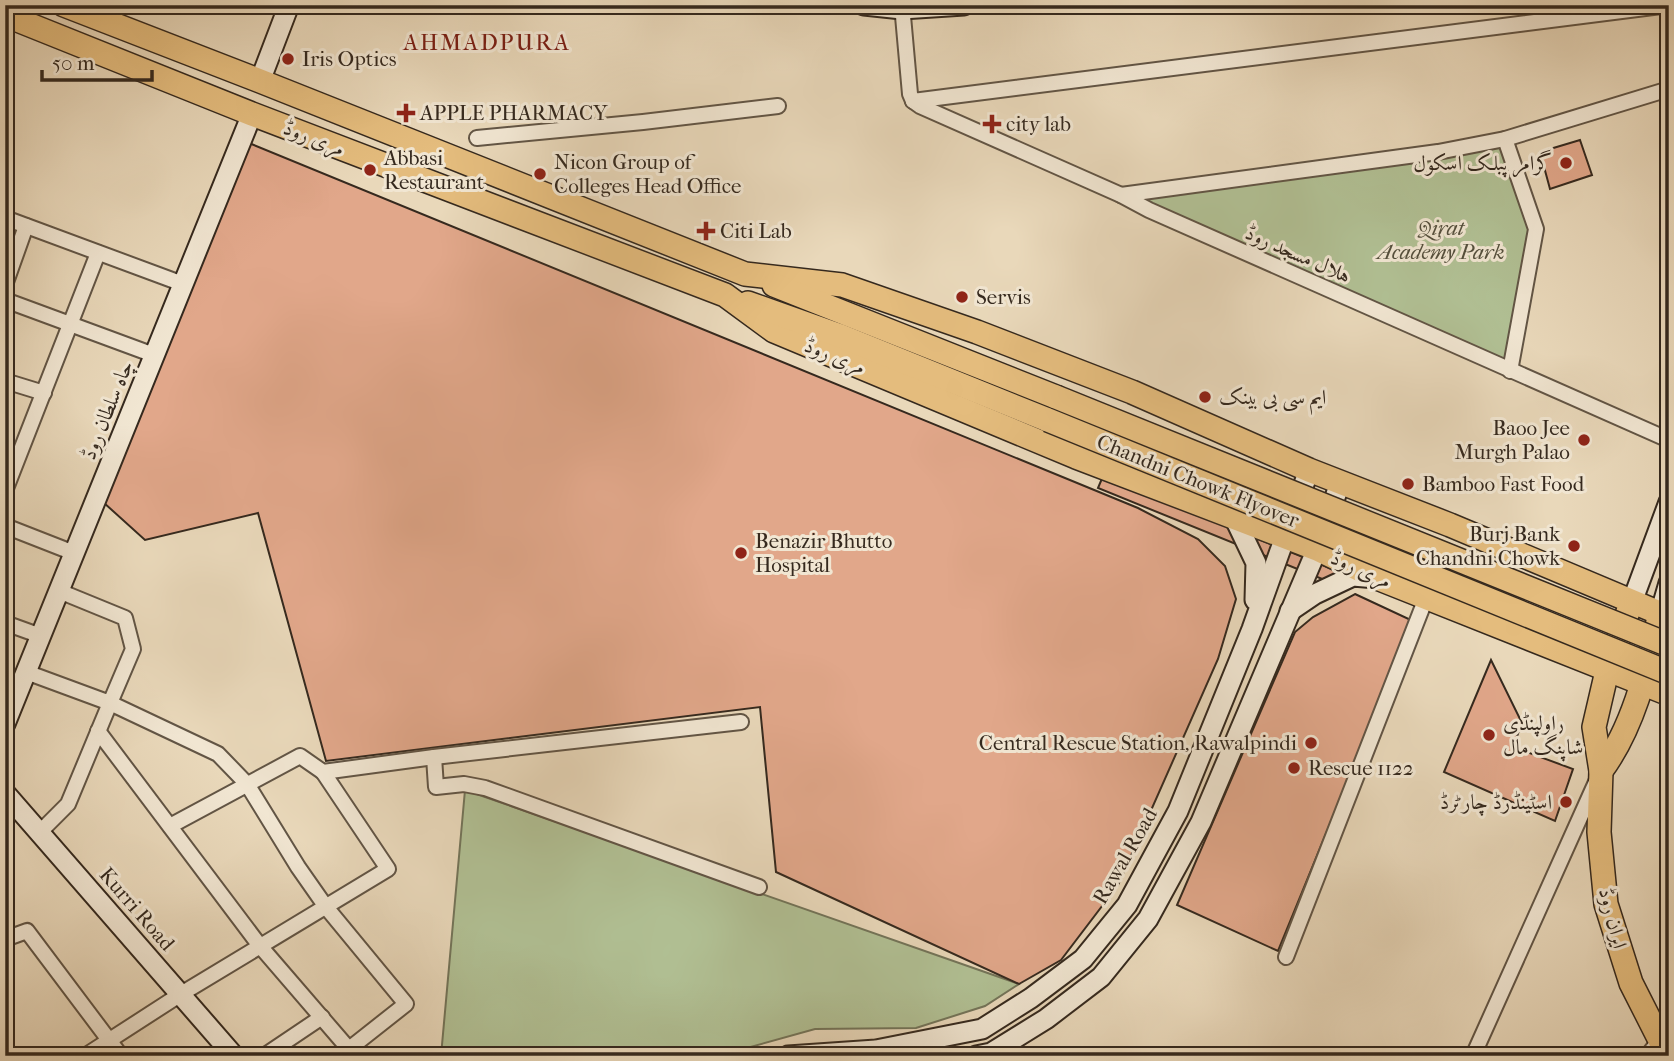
<svg xmlns="http://www.w3.org/2000/svg" width="1674" height="1061" font-family="'IM FELL French Canon',Amiri,serif">
<rect width="100%" height="100%" fill="#e9d8ba"/>
<filter id="stains"><feTurbulence type="fractalNoise" baseFrequency=".00286" numOctaves="4"/><feColorMatrix values="0 0 0 0 .2 0 0 0 0 .09 0 0 0 0 .02 0 0 0 .5 -.17"/></filter>
<radialGradient id="worn" r=".72"><stop offset=".6" stop-color="#630" stop-opacity="0"/><stop offset="1" stop-color="#630" stop-opacity=".3"/></radialGradient>
<g fill="#b1c094" stroke="#737459" stroke-width="2">
<polygon points="1505,139 1536,229 1510,371 1121,195"/>
<polygon points="465,790 1019,984 985,1006 916,1028 815,1029 718,1056 441,1056"/>
</g>
<g fill="#e1a78a" stroke="#35291e" stroke-width="2">
<polygon points="1580,140 1592,175 1550,189 1540,152"/>
<polygon points="249,143 1138,508 1198,539 1225,566 1236,599 1218,659 1118,885 1061,960 1019,984 776,872 760,707 326,761 258,513 145,540 103,502"/>
<polygon points="1103,476 1342,573 1337,585 1098,488"/>
<polygon points="1355,594 1413,621 1278,951 1177,905 1295,632 1313,617"/>
<polygon points="1491,660 1522,723 1513,747 1573,769 1555,821 1444,772"/>
</g>
<g fill="none" stroke-linecap="round" stroke-linejoin="round">
<g stroke="#625545" stroke-width="18">
<g id="street">
<polyline points="902,5 910,94 913,101"/>
<polyline points="913,101 920,106 1121,195 1149,210 1669,440"/>
<polyline points="913,101 1669,5"/>
<polyline points="477,138 643,122 778,106"/>
<polyline points="1505,139 1536,229 1510,371"/>
<polyline points="1121,195 1438,152 1505,139 1669,89"/>
<polyline points="5,218 183,284"/>
<polyline points="5,285 26,226"/>
<polyline points="5,300 154,355"/>
<polyline points="5,381 44,393"/>
<polyline points="5,491 98,253"/>
<polyline points="5,526 74,553"/>
<polyline points="5,623 41,636"/>
<polyline points="26,672 110,703 133,649 125,618 59,591"/>
<polyline points="98,731 260,946 354,1055"/>
<polyline points="434,757 436,787 464,784 485,788 759,887"/>
<polyline points="170,826 300,756 323,772 434,757 741,722"/>
<polyline points="40,832 68,804 110,703 218,754 247,784 298,867 326,907 406,1004 349,1049"/>
<polyline points="5,939 27,931 121,1056"/>
<polyline points="1286,957 1426,598"/>
<polyline points="85,1056 181,994 388,869 323,772"/>
<polyline points="264,1056 322,1017"/>
<polyline points="1473,1056 1596,782"/>
<polyline points="1647,1056 1659,1041"/>
</g>
</g>
<g stroke="#35291e" stroke-width="23">
<g id="secondary">
<polyline points="864,5 902,9 964,5"/>
<polyline points="260,81 289,5"/>
<polyline points="1234,517 1256,563 1255,600"/>
<polyline points="1632,602 1669,502"/>
<polyline points="1290,611 1315,594 1353,576 1376,578"/>
<polyline points="1660,614 1669,583"/>
<polyline points="5,724 252,114"/>
<polyline points="5,793 234,1056"/>
<polyline points="788,1056 876,1050 982,1029 1031,998 1083,959 1127,905 1178,811 1252,629 1309,470"/>
<polyline points="976,1056 991,1053 1046,1019 1101,977 1148,919 1201,822 1317,549 1340,483"/>
</g>
</g>
<g stroke="#35291e" stroke-width="26">
<g id="primary">
<polyline points="64,5 260,81 745,274 842,285 977,332 1132,392 1309,470 1450,525 1669,617"/>
<polyline points="5,15 252,114 725,295 774,331 1076,457 1317,549 1377,578 1669,694"/>
<polyline points="774,285 1056,397"/>
<polyline points="748,303 838,335 1048,420"/>
<polyline points="1629,609 1607,671 1594,727 1601,771 1599,832 1606,904 1631,983 1668,1056"/>
<path d="M1601,771C1633,728 1646,673 1658,622"/>
</g>
</g>
<use href="#street" stroke="#f1e6d2" stroke-width="14"/>
<use href="#secondary" stroke="#f1e6d2" stroke-width="19"/>
<use href="#primary" stroke="#e4bc7d" stroke-width="23"/>
<g stroke="#35291e" stroke-width="26" stroke-linecap="butt">
<g id="primary-bridge">
<polyline points="1056,397 1669,645"/>
<polyline points="1048,420 1669,673"/>
</g>
</g>
<use href="#primary-bridge" stroke="#e4bc7d" stroke-width="23"/>
</g>
<g fill="#8f2418" stroke="#f1e6d2" stroke-width="2.5">
<circle cx="288" cy="59" r="7"/>
<path d="M402.5 102.5h7v7h7v7h-7v7h-7v-7h-7v-7h7z"/>
<path d="M988.5 113.5h7v7h7v7h-7v7h-7v-7h-7v-7h7z"/>
<circle cx="1566" cy="163" r="7"/>
<circle cx="370" cy="170" r="7"/>
<circle cx="540" cy="174" r="7"/>
<path d="M702.5 220.5h7v7h7v7h-7v7h-7v-7h-7v-7h7z"/>
<circle cx="962" cy="297" r="7"/>
<circle cx="1205" cy="397" r="7"/>
<circle cx="1584" cy="440" r="7"/>
<circle cx="1408" cy="484" r="7"/>
<circle cx="1574" cy="546" r="7"/>
<circle cx="741" cy="553" r="7"/>
<circle cx="1489" cy="735" r="7"/>
<circle cx="1311" cy="743" r="7"/>
<circle cx="1294" cy="768" r="7"/>
<circle cx="1566" cy="802" r="7"/>
</g>
<g text-anchor="middle" stroke-width="6" stroke-linejoin="round" paint-order="stroke">
<g font-size="21" fill="#35291e" stroke="#f1e6d2" text-anchor="start">
<text x="302" y="66">Iris Optics</text>
<text x="420" y="120">APPLE PHARMACY</text>
<text x="1006" y="131">city lab</text>
<text x="384" y="165">Abbasi<tspan x="384" dy="24">Restaurant</tspan></text>
<text x="554" y="169">Nicon Group of<tspan x="554" dy="24">Colleges Head Office</tspan></text>
<text x="1552" y="170" text-anchor="end">گرامر پبلک اسکول</text>
<text x="720" y="238">Citi Lab</text>
<text x="976" y="304">Servis</text>
<text x="1219" y="404">ایم سی بی بینک</text>
<text x="1570" y="435" text-anchor="end">Baoo Jee<tspan x="1570" dy="24">Murgh Palao</tspan></text>
<text x="1422" y="491">Bamboo Fast Food</text>
<text x="1560" y="541" text-anchor="end">Burj Bank<tspan x="1560" dy="24">Chandni Chowk</tspan></text>
<text x="755" y="548">Benazir Bhutto<tspan x="755" dy="24">Hospital</tspan></text>
<text x="1503" y="730">راولپنڈی<tspan x="1503" dy="24">شاپنگ مال</tspan></text>
<text x="1297" y="750" text-anchor="end">Central Rescue Station, Rawalpindi</text>
<text x="1308" y="775">Rescue 1122</text>
<text x="1552" y="809" text-anchor="end">اسٹینڈرڈ چارٹرڈ</text>
</g>
<g font-size="21" fill="#35291e" stroke="#f1e6d2">
<text transform="translate(314 138) rotate(21)" y="7">مری روڈ</text>
<text transform="translate(1298 254) rotate(24)" y="7">ہلال مسجد روڈ</text>
<text transform="translate(835 356) rotate(22)" y="7">مری روڈ</text>
<text transform="translate(107 410) rotate(-68)" y="7">چاہ سلطان روڈ</text>
<text transform="translate(1198 481) rotate(22)" y="7">Chandni Chowk Flyover</text>
<text transform="translate(1361 569) rotate(24)" y="7">مری روڈ</text>
<text transform="translate(1125 856) rotate(-60)" y="7">Rawal Road</text>
<text transform="translate(137 909) rotate(49)" y="7">Kurri Road</text>
<text transform="translate(1613 918) rotate(76)" y="7">ایران روڈ</text>
</g>
<g font-size="21" font-style="italic" fill="#544f3c" stroke="#f1e6d2">
<text x="1441" y="235">Qirat<tspan x="1441" dy="24">Academy Park</tspan></text>
</g>
<g font-size="23" letter-spacing="2" fill="#7a1f14" stroke="#f1e6d2">
<text x="487" y="50">AHMADPURA</text>
</g>
</g>
<rect width="1674" height="1061" fill="none" stroke="#e9d8ba" stroke-width="28"/>
<rect x="7" y="7" width="1660" height="1047" fill="none" stroke="#35291e" stroke-width="3.5"/>
<rect x="14" y="14" width="1646" height="1033" fill="none" stroke="#35291e" stroke-width="2"/>
<path d="M42 70v10h110v-10" fill="none" stroke="#35291e" stroke-width="3.5"/>
<text x="52" y="70" font-size="21" fill="#35291e" stroke="#f1e6d2" stroke-width="5" paint-order="stroke">50 m</text>
<rect width="100%" height="100%" filter="url(#stains)"/>
<rect width="100%" height="100%" fill="url(#worn)"/>
</svg>
